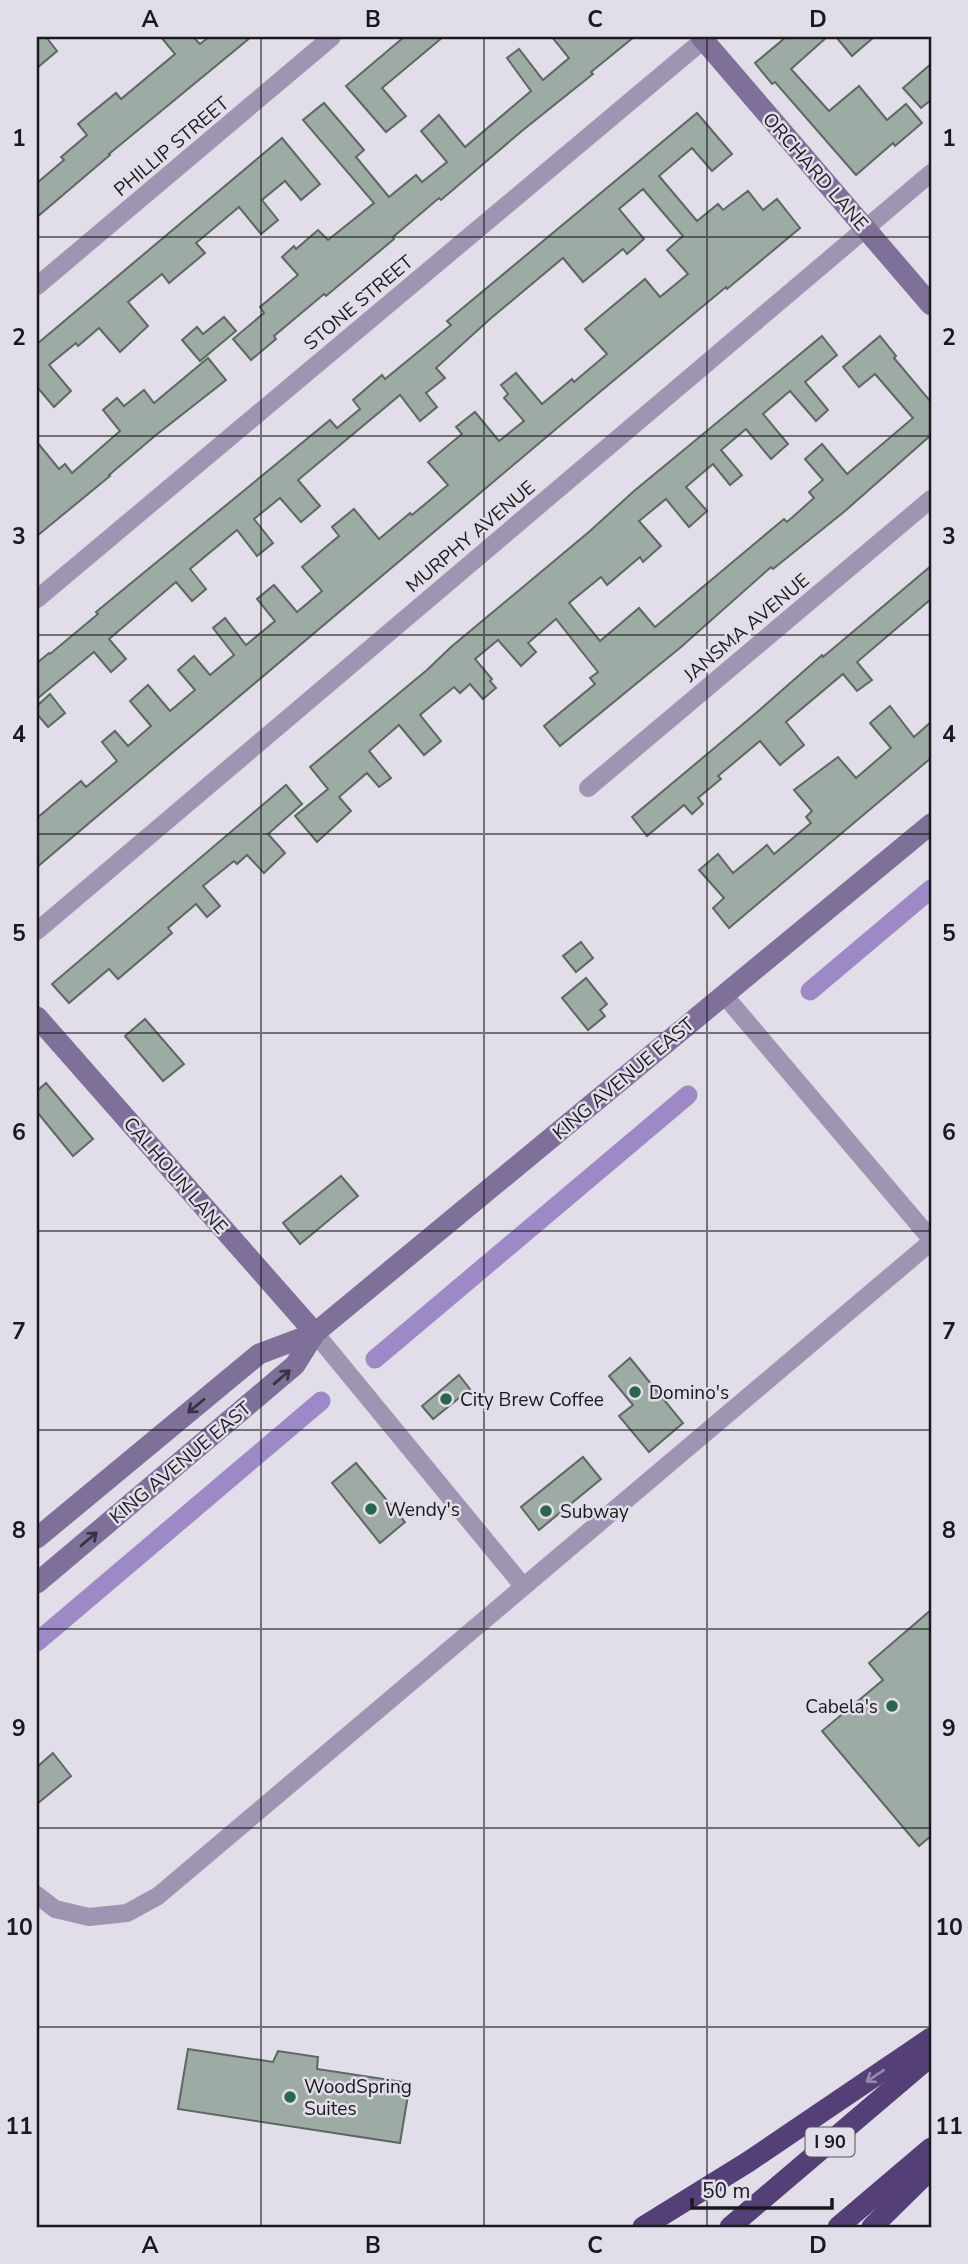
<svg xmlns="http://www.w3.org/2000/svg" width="968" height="2264" font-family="'Nunito Sans',sans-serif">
<rect width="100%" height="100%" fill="#e1dde9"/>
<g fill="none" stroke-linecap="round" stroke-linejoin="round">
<g stroke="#9e89c7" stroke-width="19">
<polyline points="810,991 931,889"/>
<polyline points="375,1359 688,1095"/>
<polyline points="37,1642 321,1401"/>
</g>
</g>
<g fill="#9eaaa4" stroke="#5d6863" stroke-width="2">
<polygon points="37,37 46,37 57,51 37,68"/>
<polygon points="161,37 193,37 200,44 209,37 251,37 109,154 110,155 37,217 37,183 64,160 61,157 87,135 78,124 116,93 121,99 175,54"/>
<polygon points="404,37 443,37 382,88 406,116 386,132 346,86"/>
<polygon points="552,37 634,37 591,72 593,74 523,130 441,200 439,198 393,237 394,239 326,296 324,294 274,336 276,339 251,360 233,339 264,313 260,307 298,275 282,257 294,246 296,249 318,230 328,240 374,203 303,120 324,103 364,150 356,157 389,197 416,175 422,182 447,162 421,131 439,115 465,147 531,91 507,58 519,49 543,80 569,58"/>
<polygon points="786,37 827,37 791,69 829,111 859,86 887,120 906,104 922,123 895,146 893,143 856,175 775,82 772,84 755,63"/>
<polygon points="836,37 874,37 852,56"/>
<polygon points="931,64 931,100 921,108 903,88"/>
<polygon points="697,113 732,154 712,171 692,148 659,176 697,221 718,204 723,210 748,191 763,210 777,199 800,228 727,289 726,287 601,391 37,867 37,818 81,781 86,787 117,761 102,742 115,731 128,746 151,726 130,701 148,685 170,711 195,690 178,670 194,656 210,675 234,655 213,628 225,618 246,645 275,621 257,599 274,585 297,612 322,591 302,567 339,536 332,527 354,509 379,539 410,513 412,515 448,485 428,462 462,434 456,427 475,412 499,441 524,421 504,398 508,394 501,385 516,373 542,404 572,379 574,382 607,354 585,329 645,279 660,297 688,274 667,250 683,236 643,189 619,209 644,239 627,254 623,249 583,282 563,258 490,319 436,368 445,378 426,393 437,407 420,421 400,395 298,480 320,506 301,522 280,498 254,519 273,543 257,556 237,530 190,569 206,589 192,601 176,582 109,639 126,659 111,672 94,652 37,699 37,663 49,653 50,654 98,614 96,612 130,584 330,420 337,428 360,409 353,400 382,375 385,379 451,325 447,321"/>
<polygon points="282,138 320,184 301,200 285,181 262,200 278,220 261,234 239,207 196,243 205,253 169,283 162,274 128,302 148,326 120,352 99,328 78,346 76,343 49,365 71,391 54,407 37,387 37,344"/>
<polygon points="224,317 236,331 200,361 182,340 197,327 203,334"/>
<polygon points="822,336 837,355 805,382 828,410 816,421 790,391 763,414 788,444 771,459 746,429 721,450 742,475 730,485 713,464 686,487 707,511 689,527 666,499 639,521 661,546 643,562 640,557 607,585 601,577 569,603 600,641 639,608 655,627 784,519 787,522 814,498 809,492 823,480 805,459 822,444 847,474 913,418 875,374 859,387 843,367 880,336 896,356 894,358 931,402 931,435 845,511 773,569 771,567 681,647 560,746 544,726 595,684 590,678 598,672 556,619 528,643 536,652 521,666 498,640 475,659 492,679 490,681 496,688 483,699 470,684 460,693 454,687 420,715 441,741 424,755 399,725 369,751 391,778 379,787 367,773 339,797 351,811 317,842 295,816 328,789 310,767 427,670 451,647 590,531 634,491"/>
<polygon points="208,358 226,380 156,435 109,475 110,476 37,536 37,442 59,469 65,464 72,473 120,431 103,410 117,398 124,406 144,390 154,403"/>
<polygon points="931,566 931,599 857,662 872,680 857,691 843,674 786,722 804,745 780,765 760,741 718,776 721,779 698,798 703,804 692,814 684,805 647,836 632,817 755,714 822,655 823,657"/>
<polygon points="50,694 65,713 48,727 37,714 37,706"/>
<polygon points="890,706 914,737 931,722 931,758 729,928 713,908 724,898 699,870 718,854 733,873 767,845 774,854 811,823 806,817 812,811 794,790 838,757 856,778 891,748 870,723"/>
<polygon points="286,785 302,804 268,834 285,853 264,873 247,855 237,864 234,861 203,886 220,906 207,917 196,904 168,928 172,933 118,979 109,969 69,1003 52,984"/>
<polygon points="581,942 593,958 576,972 563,956"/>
<polygon points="586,978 607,1004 600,1010 605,1016 588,1030 562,998"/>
<polygon points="145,1019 184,1064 163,1081 125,1036"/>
<polygon points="46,1083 93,1139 73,1156 37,1112 37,1091"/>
<polygon points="341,1176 358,1196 300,1244 283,1223"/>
<polygon points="630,1358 683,1423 649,1452 619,1416 633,1405 609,1376"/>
<polygon points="459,1375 470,1389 433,1419 422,1406"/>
<polygon points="583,1457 601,1479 539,1530 521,1507"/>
<polygon points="356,1463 405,1522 380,1543 332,1483"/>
<polygon points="931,1610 931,1836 919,1846 822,1731 883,1680 869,1663"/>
<polygon points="53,1753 71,1776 37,1804 37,1767"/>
<polygon points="188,2049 273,2062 278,2051 318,2057 317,2069 410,2083 400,2143 178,2109"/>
</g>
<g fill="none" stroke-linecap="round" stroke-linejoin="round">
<g stroke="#9d95b1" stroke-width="18">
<polyline points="37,286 332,37"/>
<polyline points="37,599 707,37"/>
<polyline points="588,788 931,499"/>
<polyline points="37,931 931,173"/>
<polyline points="724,995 931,1239"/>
<polyline points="315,1333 523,1586"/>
<polyline points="37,1895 55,1909 89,1917 127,1913 158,1896 931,1242"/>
</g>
<g stroke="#7e7099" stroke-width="21">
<polyline points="701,37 931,305"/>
<polyline points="37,1017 315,1333"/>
<polyline points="37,1538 259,1354 315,1333 931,824"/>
<polyline points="37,1583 295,1365 315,1333"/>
</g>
<g stroke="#544077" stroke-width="21">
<polyline points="643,2227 748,2162 931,2038"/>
<polyline points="730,2227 931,2056"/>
<polyline points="838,2227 931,2148"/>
<polyline points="872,2227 931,2169"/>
</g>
</g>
<defs><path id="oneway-shaft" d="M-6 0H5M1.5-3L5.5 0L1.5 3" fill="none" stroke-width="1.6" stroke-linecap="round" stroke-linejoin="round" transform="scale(1.75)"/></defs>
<g stroke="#383342">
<use href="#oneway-shaft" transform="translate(282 1377) rotate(-41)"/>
<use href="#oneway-shaft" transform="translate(196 1406) rotate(140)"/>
<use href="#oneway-shaft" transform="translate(89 1539) rotate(-40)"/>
</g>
<use stroke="#9387aa" href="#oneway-shaft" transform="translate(875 2076) rotate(146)"/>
<path fill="none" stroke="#1a191d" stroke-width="2" stroke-opacity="0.55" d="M261,37V2227M484,37V2227M707,37V2227M37,237H931M37,436H931M37,635H931M37,834H931M37,1033H931M37,1231H931M37,1430H931M37,1629H931M37,1828H931M37,2027H931"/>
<g fill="#29654f" stroke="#e1dde9" stroke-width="2.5">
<circle cx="635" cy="1392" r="7"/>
<circle cx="446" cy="1399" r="7"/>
<circle cx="371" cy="1509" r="7"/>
<circle cx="546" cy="1511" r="7"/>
<circle cx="892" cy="1706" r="7"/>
<circle cx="290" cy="2097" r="7"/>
</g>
<g text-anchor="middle" stroke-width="5" stroke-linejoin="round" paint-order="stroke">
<rect fill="#e1dde9" stroke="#56545a" stroke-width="2" x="805.5" y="2127.5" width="49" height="29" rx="5"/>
<g font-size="18" font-weight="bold" fill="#1a191d">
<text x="830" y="2148">I 90</text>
</g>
<g font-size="19" fill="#1a191d" stroke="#e1dde9">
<text transform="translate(171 146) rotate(-40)" y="7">PHILLIP STREET</text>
<text transform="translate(816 171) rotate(49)" y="7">ORCHARD LANE</text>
<text transform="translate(358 302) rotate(-40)" y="7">STONE STREET</text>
<text transform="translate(470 536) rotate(-40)" y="7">MURPHY AVENUE</text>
<text transform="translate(746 627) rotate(-40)" y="7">JANSMA AVENUE</text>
<text transform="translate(623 1078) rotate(-40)" y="7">KING AVENUE EAST</text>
<text transform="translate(176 1175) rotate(49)" y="7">CALHOUN LANE</text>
<text transform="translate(180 1462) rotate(-40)" y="7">KING AVENUE EAST</text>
</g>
<g font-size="19" fill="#1a191d" stroke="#e1dde9" text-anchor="start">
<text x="649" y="1399">Domino's</text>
<text x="460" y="1406">City Brew Coffee</text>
<text x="385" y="1516">Wendy's</text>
<text x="560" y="1518">Subway</text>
<text x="878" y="1713" text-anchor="end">Cabela's</text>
<text x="304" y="2093">WoodSpring<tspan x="304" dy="22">Suites</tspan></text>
</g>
</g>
<rect width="968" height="2264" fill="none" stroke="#e1dde9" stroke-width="77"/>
<path d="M692 2198v10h140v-10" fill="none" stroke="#1a191d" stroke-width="3.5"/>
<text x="702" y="2198" font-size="21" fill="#1a191d" stroke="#e1dde9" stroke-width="5" paint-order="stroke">50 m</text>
<rect x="38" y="38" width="892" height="2188" fill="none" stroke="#1a191d" stroke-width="2.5"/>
<g font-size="23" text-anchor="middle" font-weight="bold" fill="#1a191d">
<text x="150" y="27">A</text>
<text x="373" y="27">B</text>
<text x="595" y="27">C</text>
<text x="818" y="27">D</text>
<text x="19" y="146">1</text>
<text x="949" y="146">1</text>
<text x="19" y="345">2</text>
<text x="949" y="345">2</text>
<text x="19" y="544">3</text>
<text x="949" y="544">3</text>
<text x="19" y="742">4</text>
<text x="949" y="742">4</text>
<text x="19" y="941">5</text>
<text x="949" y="941">5</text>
<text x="19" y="1140">6</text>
<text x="949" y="1140">6</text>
<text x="19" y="1339">7</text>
<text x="949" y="1339">7</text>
<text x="19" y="1538">8</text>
<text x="949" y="1538">8</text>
<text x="19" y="1736">9</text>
<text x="949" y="1736">9</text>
<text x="19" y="1935">10</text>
<text x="949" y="1935">10</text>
<text x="19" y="2134">11</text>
<text x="949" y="2134">11</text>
<text x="150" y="2253">A</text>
<text x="373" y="2253">B</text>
<text x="595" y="2253">C</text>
<text x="818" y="2253">D</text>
</g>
</svg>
